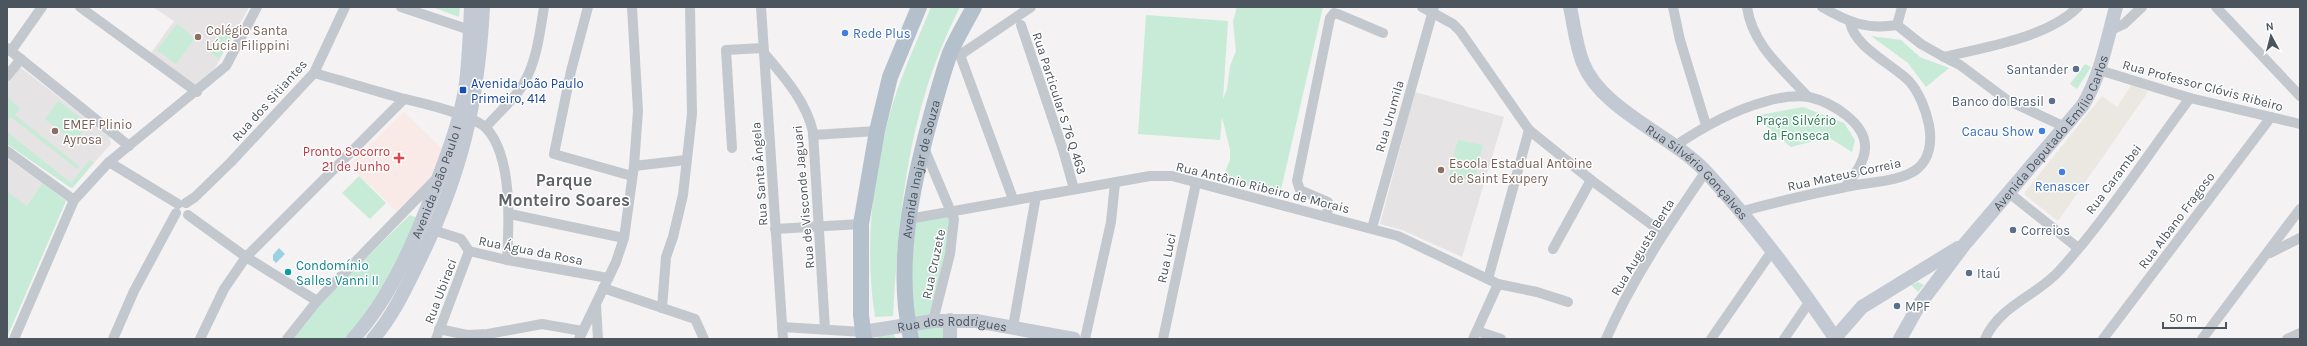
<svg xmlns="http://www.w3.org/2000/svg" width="2307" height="346" font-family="Karla,sans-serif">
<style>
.commercial{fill:#eae8e0}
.education{fill:#e5e3e3}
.medical{fill:#f9e9e7}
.green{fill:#c7ebd7}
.water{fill:#99d0e3}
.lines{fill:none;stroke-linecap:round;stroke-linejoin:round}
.street{stroke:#c2c8ce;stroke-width:10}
.secondary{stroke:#c2c9d3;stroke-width:14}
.primary{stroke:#b5c0cd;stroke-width:16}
.shop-dot{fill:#3f7fe0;stroke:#fff;stroke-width:1.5}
.education-dot{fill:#8d6e63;stroke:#fff;stroke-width:1.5}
.service-dot{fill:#5c6f8a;stroke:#fff;stroke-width:1.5}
.transit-dot{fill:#1a4fb4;stroke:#fff;stroke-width:1.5}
.health-dot{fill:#e0444e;stroke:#fff;stroke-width:1.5}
.culture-dot{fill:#0f9aa8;stroke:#fff;stroke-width:1.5}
.labels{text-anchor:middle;stroke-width:3;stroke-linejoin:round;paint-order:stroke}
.education-label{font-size:13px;fill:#785e54;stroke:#fff;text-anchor:start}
.shop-label{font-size:13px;fill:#366cbe;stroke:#fff;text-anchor:start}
.service-label{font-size:13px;fill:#4e5e75;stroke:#fff;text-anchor:start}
.transit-label{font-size:13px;fill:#164399;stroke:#fff;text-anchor:start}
.street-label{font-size:13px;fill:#4c545d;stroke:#fff}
.park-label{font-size:13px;fill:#237852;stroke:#fff}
.health-label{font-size:13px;fill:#be3a42;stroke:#fff;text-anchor:end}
.culture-label{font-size:13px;fill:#0d838f;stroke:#fff;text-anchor:start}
.district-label{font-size:17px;font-weight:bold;fill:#5f6266;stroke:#fff}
</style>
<rect width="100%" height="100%" fill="#f4f2f2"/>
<polygon class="commercial" points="2132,84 2148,92 2058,221 2025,195 2025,192 2102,96 2117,107"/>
<g class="education">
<polygon points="153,7 249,7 215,68 197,86 151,53 174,21"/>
<polygon points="16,64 109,136 111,144 72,188 7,144 7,77"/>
<polygon points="1415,92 1504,117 1462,257 1402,230 1380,224"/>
<polygon points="7,158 42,183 27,206 7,193"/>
</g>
<polygon class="medical" points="404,112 445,152 434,174 397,211 349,165"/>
<g class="green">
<polygon points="432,7 460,7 459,17"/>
<path d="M 931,7 L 960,7 C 909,106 899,207 893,316 L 875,317 C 864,247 872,172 893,103 C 903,71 918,39 931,7 Z"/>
<polygon points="1237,7 1323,7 1280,194 1222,179 1230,160 1230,149 1222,117 1220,140 1138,134 1146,15 1228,21 1223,99 1227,89 1230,66 1236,51 1233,21"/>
<polygon points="177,24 195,38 176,64 157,50"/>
<polygon points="221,30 231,39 219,59 208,50"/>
<polygon points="1871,36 1901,40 1920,57 1949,68 1926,87 1908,63"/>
<polygon points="2085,64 2091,67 2077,89 2070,84"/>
<polygon points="7,96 20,109 15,115 79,166 77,169 11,117 7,121"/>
<polygon points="58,101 89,124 75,142 45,119"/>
<polygon points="1803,107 1844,123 1855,140 1852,152 1828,137 1791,147 1754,116"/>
<polygon points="7,132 71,183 90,160 94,162 75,185 72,188 68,186 7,144"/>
<polygon points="1458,140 1483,145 1474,181 1449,175"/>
<polygon points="359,176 386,203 370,219 342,193"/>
<polygon points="42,183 66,201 7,337 7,192 27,206"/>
<polygon points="951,212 954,219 933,321 908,320 909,219"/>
<polygon points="410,215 418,218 392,273 348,339 290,339 318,304"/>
<polygon points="1918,282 1924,285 1918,292 1911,285"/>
<polygon points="943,323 945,339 914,339 917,329"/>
<polygon points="893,332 896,339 878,339 877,333"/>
</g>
<polygon class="water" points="279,248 285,254 276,263 273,260 273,255"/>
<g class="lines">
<g class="street">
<polyline points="80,7 197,92"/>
<polyline points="401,7 470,30"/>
<polyline points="588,7 571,71 554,154 632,176"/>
<polyline points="761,7 783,339"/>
<polyline points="1422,7 1453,24 1460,31 1529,130 1591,180 1663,233"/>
<polyline points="1673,7 1680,40 1706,125"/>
<path d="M 1747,7 C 1752,45 1784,70 1808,97"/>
<path d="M 1822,7 C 1848,22 1866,30 1897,25"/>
<path d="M 1902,7 L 1897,25 L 1921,44 L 1944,57 C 1986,47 2047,38 2078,7"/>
<polyline points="2216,7 2300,96"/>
<polyline points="1021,25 1063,150 1074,189"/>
<polyline points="2109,31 2124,24 2142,7"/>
<polyline points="7,48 129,146"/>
<polyline points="11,51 42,7"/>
<path d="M 764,53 C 784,77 806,101 813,132 L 825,329"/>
<polyline points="955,53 960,55 1031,7"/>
<polyline points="960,55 1013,199"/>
<polyline points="1944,57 1960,65 2007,100 2065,127"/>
<polyline points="2099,70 2190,98 2300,124"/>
<path d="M 314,73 C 343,81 372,90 401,98 C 422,103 472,114 486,128 C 513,156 509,225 507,260"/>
<polyline points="7,76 21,59"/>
<path d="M 486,127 C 498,113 515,99 524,83 C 537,60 540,32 544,7"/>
<polyline points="813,135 877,131"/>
<path d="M 1675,146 C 1703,127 1731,111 1764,102 C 1777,98 1795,95 1809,97 C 1831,102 1867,123 1865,149 C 1864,163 1854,175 1846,186"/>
<polyline points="732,148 726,50 763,48"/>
<polyline points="924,148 954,219 950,254 933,321"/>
<polyline points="7,151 74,200"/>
<polyline points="109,162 178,204"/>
<polyline points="634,166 686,160"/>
<polyline points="2008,192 2078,248"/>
<polyline points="186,203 195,197 231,162 314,73 345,7"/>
<path d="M 1740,212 C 1775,202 1811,194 1846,187 C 1866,182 1901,182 1917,169 C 1930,159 1932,141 1929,125 C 1926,110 1919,92 1909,81 C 1891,63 1855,48 1850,22"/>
<polyline points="510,214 624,238"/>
<polyline points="188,215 246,257 317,301"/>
<polyline points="1326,217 1329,205 1328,202 1300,190 1297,181 1330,18 1334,13 1338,14 1383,33"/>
<polyline points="909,219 1150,176 1172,176 1398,236 1498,284 1537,292 1568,302"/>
<polyline points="1372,228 1434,7"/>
<polyline points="775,229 861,224"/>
<polyline points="433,230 461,239 469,251 507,260 608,278"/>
<polyline points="1553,249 1591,180"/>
<polyline points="2270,253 2300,238"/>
<polyline points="1488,279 1529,130"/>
<polyline points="603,288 695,319 704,339"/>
<polyline points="596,305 598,339"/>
<polyline points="662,308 666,257 673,237 683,195 692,114 690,7"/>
<polyline points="782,327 863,332"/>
<polyline points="1013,327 1036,196"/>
<polyline points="439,329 467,335 488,334 542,324 582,331"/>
<polyline points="1477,331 1501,339"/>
<polyline points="14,339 74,200 109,162 226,66 257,7"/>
<polyline points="113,339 134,291 176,213"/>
<polyline points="200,339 224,289 246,257 404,99"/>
<polyline points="287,339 317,301 437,178"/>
<polyline points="436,339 469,251"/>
<polyline points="579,339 616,262 624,238 634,166 638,111 632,7"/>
<polyline points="1085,339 1111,222 1115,183"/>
<polyline points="1163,339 1196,183"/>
<polyline points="1473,339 1498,284"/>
<path d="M 1606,339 C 1632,279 1669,225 1706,171"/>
<polyline points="1711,339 1772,251"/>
<polyline points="1784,339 1810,301"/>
<path d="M 1985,339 C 2000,305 2037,296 2060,270 C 2107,218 2148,154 2190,98"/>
<polyline points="2103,339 2271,117"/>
<polyline points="2202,339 2300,209"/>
<polyline points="2287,339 2300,333"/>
</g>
<g class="secondary">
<path id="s1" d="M 1570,7 C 1574,25 1576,46 1583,63 C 1601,110 1674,136 1707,173 C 1754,224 1796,280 1835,338"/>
<polyline points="950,320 950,339"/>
<path id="s2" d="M 863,332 L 933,321 L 976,321 L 1074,339"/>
<path id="s3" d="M 353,339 C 391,297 414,242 434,190 C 447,155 461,120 466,83 C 469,58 470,32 471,7"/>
<path d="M 373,339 C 392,317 405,290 418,263 C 461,175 478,105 483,7"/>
<polyline points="1834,339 1862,307 1958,248"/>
<path id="s4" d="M 1900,339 L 1919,305 L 1964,245 L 2083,105 C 2101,75 2107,40 2116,7"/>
</g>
<g class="primary">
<polyline points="864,339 861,315 861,224 877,131 890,77 919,7"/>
<path id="s5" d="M 911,339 C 895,267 911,190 930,120 C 936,98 942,75 950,53 C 957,37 966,22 974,7"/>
</g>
</g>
<g class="shop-dot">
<circle cx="845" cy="33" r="4"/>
<circle cx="2042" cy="131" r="4"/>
<circle cx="2062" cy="172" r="4"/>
</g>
<g class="education-dot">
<circle cx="198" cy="37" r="4"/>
<circle cx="55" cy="131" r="4"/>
<circle cx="1441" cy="170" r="4"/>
</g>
<g class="service-dot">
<circle cx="2076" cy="69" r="4"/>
<circle cx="2052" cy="101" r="4"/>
<circle cx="2013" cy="230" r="4"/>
<circle cx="1969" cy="273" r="4"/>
<circle cx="1897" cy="306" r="4"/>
</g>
<rect class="transit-dot" x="459" y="86" width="8" height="8" rx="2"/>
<path class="health-dot" d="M397 152h4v4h4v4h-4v4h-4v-4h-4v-4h4z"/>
<circle class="culture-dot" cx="288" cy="272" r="4"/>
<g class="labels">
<g class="education-label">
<text x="206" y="35">Colégio Santa<tspan x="206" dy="15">Lúcia Filippini</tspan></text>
<text x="63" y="129">EMEF Plinio<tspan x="63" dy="15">Ayrosa</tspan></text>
<text x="1449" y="168">Escola Estadual Antoine<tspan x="1449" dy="15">de Saint Exupery</tspan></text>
</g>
<g class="shop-label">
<text x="853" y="38">Rede Plus</text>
<text x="2034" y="136" text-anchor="end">Cacau Show</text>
<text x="2062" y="191" text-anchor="middle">Renascer</text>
</g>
<g class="service-label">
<text x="2068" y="74" text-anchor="end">Santander</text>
<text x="2044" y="106" text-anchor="end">Banco do Brasil</text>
<text x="2021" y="235">Correios</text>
<text x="1977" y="278">Itaú</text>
<text x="1905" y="311">MPF</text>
</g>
<g class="transit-label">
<text x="471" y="88">Avenida João Paulo<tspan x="471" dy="15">Primeiro, 414</tspan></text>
</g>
<g class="street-label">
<text transform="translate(2203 85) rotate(15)" y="5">Rua Professor Clóvis Ribeiro</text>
<text transform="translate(269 100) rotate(-48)" y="5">Rua dos Sitiantes</text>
<text transform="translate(1060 103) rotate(72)" y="5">Rua Particular S 76 Q 463</text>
<text transform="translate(1389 116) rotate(-74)" y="5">Rua Urumila</text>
<text dy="5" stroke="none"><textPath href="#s4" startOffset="257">Avenida Deputado Emílio Carlos</textPath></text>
<text dy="5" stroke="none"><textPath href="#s5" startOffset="172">Avenida Inajar de Souza</textPath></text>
<text dy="5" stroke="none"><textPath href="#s1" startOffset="217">Rua Silvério Gonçalves</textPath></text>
<text transform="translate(759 174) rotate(-94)" y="5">Rua Santa Ângela</text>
<text transform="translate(1844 174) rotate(-12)" y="5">Rua Mateus Correia</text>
<text transform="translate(2113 179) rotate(-53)" y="5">Rua Carambei</text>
<text dy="5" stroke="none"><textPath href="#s3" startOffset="179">Avenida João Paulo I</textPath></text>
<text transform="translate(1263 187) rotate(14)" y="5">Rua Antônio Ribeiro de Morais</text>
<text transform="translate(803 197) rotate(-95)" y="5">Rua de Visconde Jaguari</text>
<text transform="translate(2176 220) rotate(-53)" y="5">Rua Albano Fragoso</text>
<text transform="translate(1642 247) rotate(-59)" y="5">Rua Augusta Berta</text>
<text transform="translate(531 250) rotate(11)" y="5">Rua Água da Rosa</text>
<text transform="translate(1166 258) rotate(-78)" y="5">Rua Luci</text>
<text transform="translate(933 264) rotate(-78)" y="5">Rua Cruzete</text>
<text transform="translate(440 291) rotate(-69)" y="5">Rua Ubiraci</text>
<text dy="5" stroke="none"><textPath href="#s2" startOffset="90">Rua dos Rodrigues</textPath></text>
</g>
<g class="park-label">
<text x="1796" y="125">Praça Silvério<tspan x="1796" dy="15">da Fonseca</tspan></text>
</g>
<g class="health-label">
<text x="390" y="156">Pronto Socorro<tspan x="390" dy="15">21 de Junho</tspan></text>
</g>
<g class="culture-label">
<text x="296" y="270">Condomínio<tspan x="296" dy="15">Salles Vanni II</tspan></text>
</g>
<g class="district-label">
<text x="564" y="186">Parque<tspan x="564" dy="20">Monteiro Soares</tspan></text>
</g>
</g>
<rect width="2307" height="346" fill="none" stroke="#4c545d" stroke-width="16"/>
<g transform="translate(2271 36) rotate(353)" stroke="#ffffff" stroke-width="3" paint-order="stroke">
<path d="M0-3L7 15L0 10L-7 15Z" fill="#4c545d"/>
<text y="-6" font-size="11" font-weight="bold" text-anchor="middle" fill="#4c545d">N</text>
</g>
<path d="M2163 322v6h63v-6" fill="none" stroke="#4c545d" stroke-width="2"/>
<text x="2169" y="322" font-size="12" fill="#4c545d" stroke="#ffffff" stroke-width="3" paint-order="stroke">50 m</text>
</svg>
